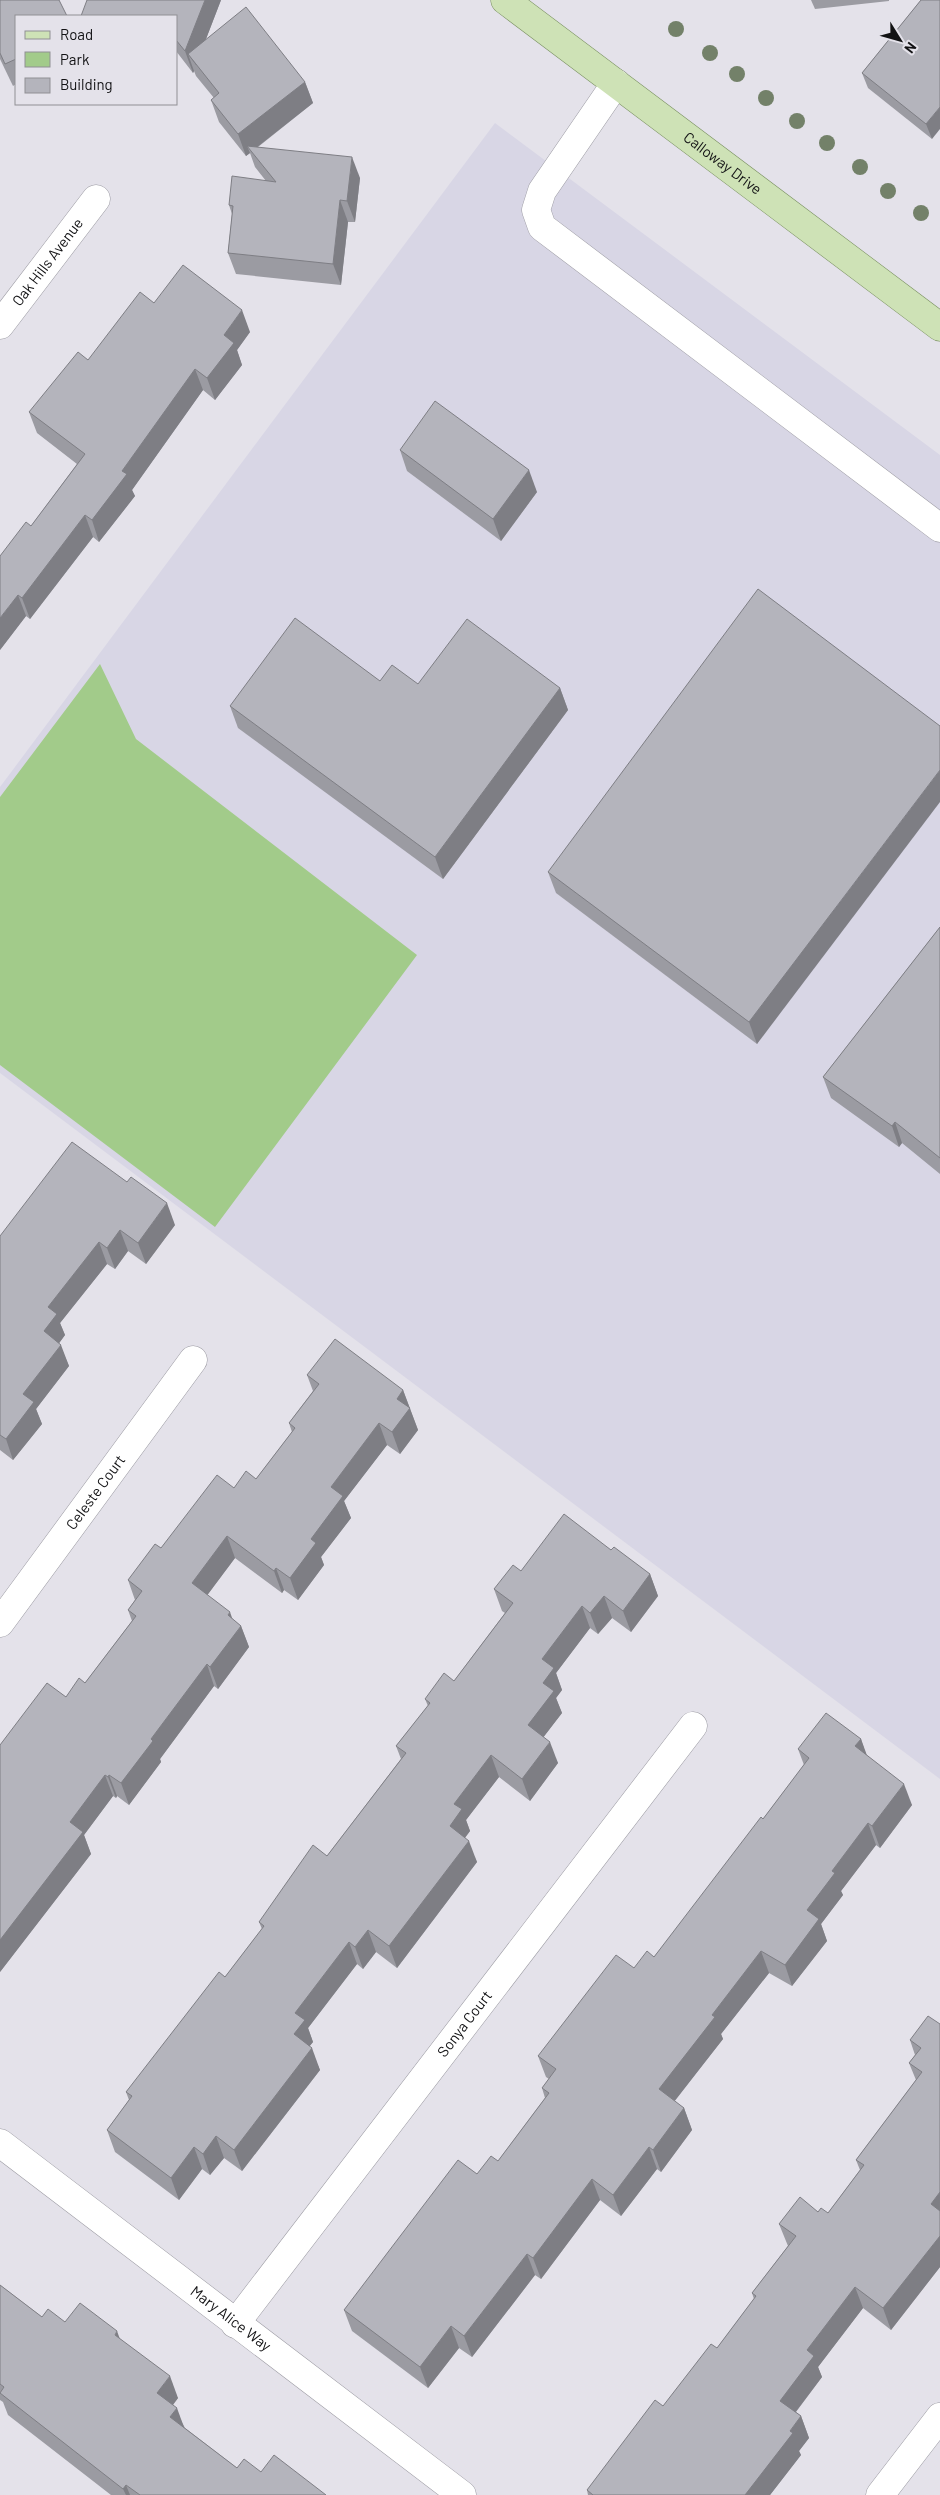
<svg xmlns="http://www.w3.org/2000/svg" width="940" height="2495" font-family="Barlow,sans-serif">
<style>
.built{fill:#d8d6e5}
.green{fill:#a2cb8a}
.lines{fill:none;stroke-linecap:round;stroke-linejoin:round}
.minor-casing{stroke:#9c9ba3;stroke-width:29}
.major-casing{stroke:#778d5e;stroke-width:29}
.minor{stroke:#fff;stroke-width:28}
.major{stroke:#cee2b6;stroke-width:28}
.tree{fill:#738169}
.wall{fill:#9b9ba2}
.shaded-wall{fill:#7e7e84}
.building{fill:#b4b4bc;stroke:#7e7e84}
.labels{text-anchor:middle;stroke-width:4;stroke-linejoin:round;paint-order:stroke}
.street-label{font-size:15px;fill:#121214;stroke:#e4e2ea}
</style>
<rect width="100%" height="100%" fill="#e4e2ea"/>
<polygon class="built" points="495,123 940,455 940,1779 0,1073 0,787"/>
<polygon class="green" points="100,664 136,739 417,955 215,1227 0,1065 0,797"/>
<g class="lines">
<defs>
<g id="minor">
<polyline points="616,83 542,191 536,210 542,227 940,528"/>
<path id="s1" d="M 0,325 L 96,199"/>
<path id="s2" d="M 0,1623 L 193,1360"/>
<path id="s3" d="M 0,2143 L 462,2495"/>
<path id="s4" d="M 235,2324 L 693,1726"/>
<polyline points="880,2495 940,2417"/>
</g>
<g id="major">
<path id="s5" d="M 505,0 L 940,327"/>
</g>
</defs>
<use href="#minor" class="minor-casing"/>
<use href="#major" class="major-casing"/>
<use href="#minor" class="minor"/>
<use href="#major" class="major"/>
</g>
<g class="tree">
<circle cx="676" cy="29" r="8"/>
<circle cx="710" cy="53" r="8"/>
<circle cx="737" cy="74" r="8"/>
<circle cx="766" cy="98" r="8"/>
<circle cx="797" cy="121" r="8"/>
<circle cx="827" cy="143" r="8"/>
<circle cx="860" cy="167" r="8"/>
<circle cx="888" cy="191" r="8"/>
<circle cx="921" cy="213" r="8"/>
</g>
<g class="wall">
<polygon points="0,0 16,16 16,84 13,86 0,59"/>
<polygon points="221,0 206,39 305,82 313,103 258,147 360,178 355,222 348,222 341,285 236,274 228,253 232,214 229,205 266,181 255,167 250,153 246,156 219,122 211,100 214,98 196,76 194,71 193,73 176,51 176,16"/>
<polygon points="811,0 889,0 889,1 815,9"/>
<polygon points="921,0 932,139 868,88 862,73"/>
<polygon points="154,303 250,332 237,350 242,365 215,400 203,390 132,490 135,496 99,542 93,537 30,619 26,616 0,650 31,526 77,464 37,433 29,412"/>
<polygon points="400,450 537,492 501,541 407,471"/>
<polygon points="418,684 560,688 568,710 443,879 238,728 230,706"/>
<polygon points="940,726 757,1044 556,893 548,872"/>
<polygon points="940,927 940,1174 902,1143 899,1147 831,1098 823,1077"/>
<polygon points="175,1225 146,1264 128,1251 115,1269 107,1264 60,1323 65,1335 59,1343 69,1366 36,1409 42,1424 13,1460 0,1450 0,1236"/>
<polygon points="307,1375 403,1390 418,1430 400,1454 387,1445 344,1501 351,1518 321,1557 324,1565 298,1600 284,1590 282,1593 235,1558 207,1595 232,1619 241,1626 249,1647 218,1689 214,1686 160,1759 161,1762 129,1805 117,1796 116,1798 113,1796 84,1835 91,1854 0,1972 66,1697 85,1683 132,1621 128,1610 135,1600 128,1580 161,1548 234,1488 256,1479 292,1432 289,1423 313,1391"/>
<polygon points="611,1550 650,1574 658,1596 631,1632 612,1618 598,1634 590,1628 556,1673 562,1690 556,1698 562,1713 543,1737 558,1763 530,1801 499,1777 466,1820 470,1831 465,1838 477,1862 397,1968 376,1952 363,1969 357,1964 308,2028 313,2042 309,2046 320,2070 242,2171 224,2158 210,2175 202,2169 179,2200 115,2152 107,2130 129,2100 126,2092 225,1977 262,1929 259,1922 327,1856 401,1759 396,1746 428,1706 425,1699 454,1681 505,1613 502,1611 494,1589 521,1571"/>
<polygon points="861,1739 866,1755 912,1805 880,1848 876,1845 841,1891 843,1895 821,1924 827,1941 792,1986 769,1973 721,2034 723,2039 674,2101 684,2108 692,2130 661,2172 657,2169 621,2216 600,2200 541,2279 535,2275 472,2357 459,2348 428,2388 352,2331 344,2310 477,2174 498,2161 545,2098 542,2088 549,2079 546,2077 538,2056 634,1968 654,1957 763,1819 804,1765 798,1749"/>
<polygon points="940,2024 940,2267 891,2330 863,2308 818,2367 822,2377 796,2412 801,2416 809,2438 799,2451 801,2455 770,2495 588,2495 587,2490 663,2406 717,2348 754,2299 752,2293 788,2246 779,2224 818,2212 828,2213 860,2170 856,2160 916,2080 909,2063 915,2055 910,2040"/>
<polygon points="0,2285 42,2317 65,2322 120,2339 178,2398 173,2405 185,2428 237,2468 261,2472 326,2495 111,2495 8,2415 3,2402 0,2400"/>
</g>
<g class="shaded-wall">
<polygon points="205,0 221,0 196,65 188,54 194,71 193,73 185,51"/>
<polygon points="305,82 313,103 252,151 247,146 250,153 246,156 238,134"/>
<polygon points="940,107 940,129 932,139 926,124"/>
<polygon points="352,157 360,178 355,222 347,201"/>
<polygon points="340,200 348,222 341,285 333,264"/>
<polygon points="242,310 250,332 237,350 242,365 215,400 207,378 224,335"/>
<polygon points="195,369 203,390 132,490 135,496 99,542 92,520 122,471"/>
<polygon points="529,470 537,492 501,541 493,519"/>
<polygon points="85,515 93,537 30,619 22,598"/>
<polygon points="18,595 26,616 0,650 0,618"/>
<polygon points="560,688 568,710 443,879 435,857"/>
<polygon points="940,770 940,802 757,1044 749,1022"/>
<polygon points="895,1122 902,1143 899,1147 892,1126"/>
<polygon points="167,1203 175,1225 146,1264 138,1243"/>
<polygon points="120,1230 128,1251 115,1269 107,1248"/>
<polygon points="99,1242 107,1264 60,1323 65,1335 52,1353 44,1331 48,1307"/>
<polygon points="61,1345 69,1366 36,1409 42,1424 13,1460 6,1439 23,1394"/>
<polygon points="403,1390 418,1430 400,1454 392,1432 397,1399"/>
<polygon points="379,1423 387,1445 344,1501 351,1518 321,1557 324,1565 298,1600 290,1578 311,1539 331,1487"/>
<polygon points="227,1536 235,1558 200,1605 192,1583"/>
<polygon points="276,1568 284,1590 282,1593 274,1571"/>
<polygon points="650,1574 658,1596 631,1632 623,1611"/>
<polygon points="604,1596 612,1618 598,1634 590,1613"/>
<polygon points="582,1606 590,1628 556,1673 562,1690 556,1698 562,1713 536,1747 528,1725 543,1683 542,1659"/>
<polygon points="230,1612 237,1632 241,1626 249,1647 218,1689 210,1667 228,1615"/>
<polygon points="207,1664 214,1686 160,1759 161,1762 129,1805 121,1783 151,1739"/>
<polygon points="861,1739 869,1761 855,1746"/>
<polygon points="550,1742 558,1763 530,1801 522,1779"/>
<polygon points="491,1755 499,1777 466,1820 470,1831 457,1848 450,1826 454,1804"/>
<polygon points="105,1775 113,1796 84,1835 91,1854 0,1972 0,1940 70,1822"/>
<polygon points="109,1775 117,1796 116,1798 108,1777"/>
<polygon points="904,1784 912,1805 880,1848 872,1826"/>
<polygon points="868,1823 876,1845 841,1891 843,1895 821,1924 827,1941 792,1986 785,1965 807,1910 832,1871"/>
<polygon points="469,1841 477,1862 397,1968 389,1946"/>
<polygon points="368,1930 376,1952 363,1969 355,1947"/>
<polygon points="349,1942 357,1964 308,2028 313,2042 302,2056 294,2034 295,2013"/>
<polygon points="761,1951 769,1973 721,2034 723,2039 667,2111 659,2089 712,2015"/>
<polygon points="312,2048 320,2070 242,2171 234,2150"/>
<polygon points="684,2108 692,2130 661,2172 653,2150"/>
<polygon points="216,2136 224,2158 210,2175 203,2154"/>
<polygon points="194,2147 202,2169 179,2200 171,2178"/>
<polygon points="649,2147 657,2169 621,2216 613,2195"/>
<polygon points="592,2179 600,2200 541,2279 533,2258"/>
<polygon points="940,2192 940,2224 931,2204"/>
<polygon points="940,2236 940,2267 891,2330 883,2308"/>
<polygon points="527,2254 535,2275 472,2357 464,2336"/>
<polygon points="855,2287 863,2308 818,2367 822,2377 788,2422 780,2401 807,2350"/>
<polygon points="451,2326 459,2348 428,2388 420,2367"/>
<polygon points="117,2331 125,2353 115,2335"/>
<polygon points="170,2376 178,2398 165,2415 157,2393"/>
<polygon points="177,2408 185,2430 170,2417"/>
<polygon points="801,2416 809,2438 799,2451 801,2455 770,2495 745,2495"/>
<polygon points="126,2485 130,2495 126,2495 123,2489"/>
</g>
<g class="building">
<polygon points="0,0 59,0 67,16 16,16 16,59 5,64 0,53"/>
<polygon points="87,0 205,0 185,51 176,40 176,16 81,16"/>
<polygon points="921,0 940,0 940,107 926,124 862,73"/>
<polygon points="246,7 305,82 238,134 211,100 219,93 188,54"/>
<polygon points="247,146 352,157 347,201 340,200 333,264 228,253 233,206 229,205 232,176 276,182"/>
<polygon points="183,265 242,310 224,335 234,343 207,378 195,369 122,471 127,474 92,520 85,515 22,598 18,595 0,618 0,556 26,522 31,526 85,454 29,412 78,352 88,360 140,292 154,303"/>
<polygon points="435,401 529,470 493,519 400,450"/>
<polygon points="758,589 940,726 940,770 749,1022 548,872"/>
<polygon points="295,618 380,681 392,665 418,684 467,619 560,688 435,857 230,706"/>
<polygon points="940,927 940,1158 895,1122 892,1126 823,1077"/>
<polygon points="72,1142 127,1182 131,1177 167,1203 138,1243 120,1230 107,1248 99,1242 48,1307 57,1314 44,1331 61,1345 23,1394 34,1402 6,1439 0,1435 0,1236"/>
<polygon points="335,1339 403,1390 397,1399 410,1408 392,1432 379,1423 331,1487 343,1496 311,1539 316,1543 290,1578 276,1568 274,1571 227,1536 192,1583 230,1612 228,1615 241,1626 210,1667 207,1664 151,1739 153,1741 121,1783 109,1775 108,1777 105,1775 70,1822 83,1832 0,1940 0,1745 47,1683 66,1697 79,1678 85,1683 136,1616 128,1610 142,1591 128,1580 155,1544 161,1548 217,1475 234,1488 246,1471 256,1479 295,1428 289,1423 319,1384 307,1375"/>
<polygon points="564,1514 611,1550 614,1547 650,1574 623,1611 604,1596 590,1613 582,1606 542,1659 554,1668 543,1683 554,1691 528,1725 550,1742 522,1779 491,1755 454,1804 462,1809 450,1826 469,1841 389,1946 368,1930 355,1947 349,1942 295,2013 305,2020 294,2034 312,2048 234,2150 216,2136 203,2154 194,2147 171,2178 107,2130 132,2096 126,2092 219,1972 225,1977 264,1926 259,1922 313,1845 327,1856 406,1753 396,1746 430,1703 425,1699 444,1673 454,1681 513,1603 494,1589 513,1565 521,1571"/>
<polygon points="826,1713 861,1739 855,1746 904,1784 872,1826 868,1823 832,1871 835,1873 807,1910 819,1919 785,1965 761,1951 712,2015 715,2017 659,2089 684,2108 653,2150 649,2147 613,2195 592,2179 533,2258 527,2254 464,2336 451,2326 420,2367 344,2310 458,2160 477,2174 491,2156 498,2161 549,2093 542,2088 556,2069 538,2056 616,1955 634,1968 647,1951 654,1957 761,1817 763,1819 809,1758 798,1749"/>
<polygon points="928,2016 940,2024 940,2192 931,2204 940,2211 940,2236 883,2308 855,2287 807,2350 814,2356 780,2401 801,2416 790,2431 793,2433 745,2495 593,2495 587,2490 655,2400 663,2406 711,2344 717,2348 756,2296 752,2293 796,2236 779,2224 800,2197 818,2212 821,2208 828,2213 864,2165 856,2160 922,2072 909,2063 921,2048 910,2040"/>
<polygon points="0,2285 42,2317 48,2309 65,2322 80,2303 117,2331 115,2335 170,2376 157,2393 177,2408 170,2417 237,2468 244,2459 261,2472 274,2455 326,2495 140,2495 126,2485 123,2489 0,2393 4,2387 0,2384"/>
</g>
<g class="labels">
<g class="street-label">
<text dy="5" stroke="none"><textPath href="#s5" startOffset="272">Calloway Drive</textPath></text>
<text dy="5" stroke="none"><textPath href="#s1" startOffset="79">Oak Hills Avenue</textPath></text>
<text dy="5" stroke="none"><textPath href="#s2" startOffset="162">Celeste Court</textPath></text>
<text dy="5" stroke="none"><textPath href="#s4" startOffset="378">Sonya Court</textPath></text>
<text dy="5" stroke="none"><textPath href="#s3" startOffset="290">Mary Alice Way</textPath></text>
</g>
</g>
<rect x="15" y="15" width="162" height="90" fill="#e4e2ea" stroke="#908f94"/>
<rect x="25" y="31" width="25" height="8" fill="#cee2b6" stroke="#908f94"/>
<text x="60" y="40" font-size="15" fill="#121214">Road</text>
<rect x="25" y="52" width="25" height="15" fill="#a2cb8a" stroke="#908f94"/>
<text x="60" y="65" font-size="15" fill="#121214">Park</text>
<rect x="25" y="78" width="25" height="15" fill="#b4b4bc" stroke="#908f94"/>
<text x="60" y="90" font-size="15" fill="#121214">Building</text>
<g transform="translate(900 40) rotate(127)" stroke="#e4e2ea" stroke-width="4" paint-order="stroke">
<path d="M0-4L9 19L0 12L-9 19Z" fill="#121214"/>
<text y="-8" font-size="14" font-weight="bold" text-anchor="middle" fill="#121214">N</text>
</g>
</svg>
